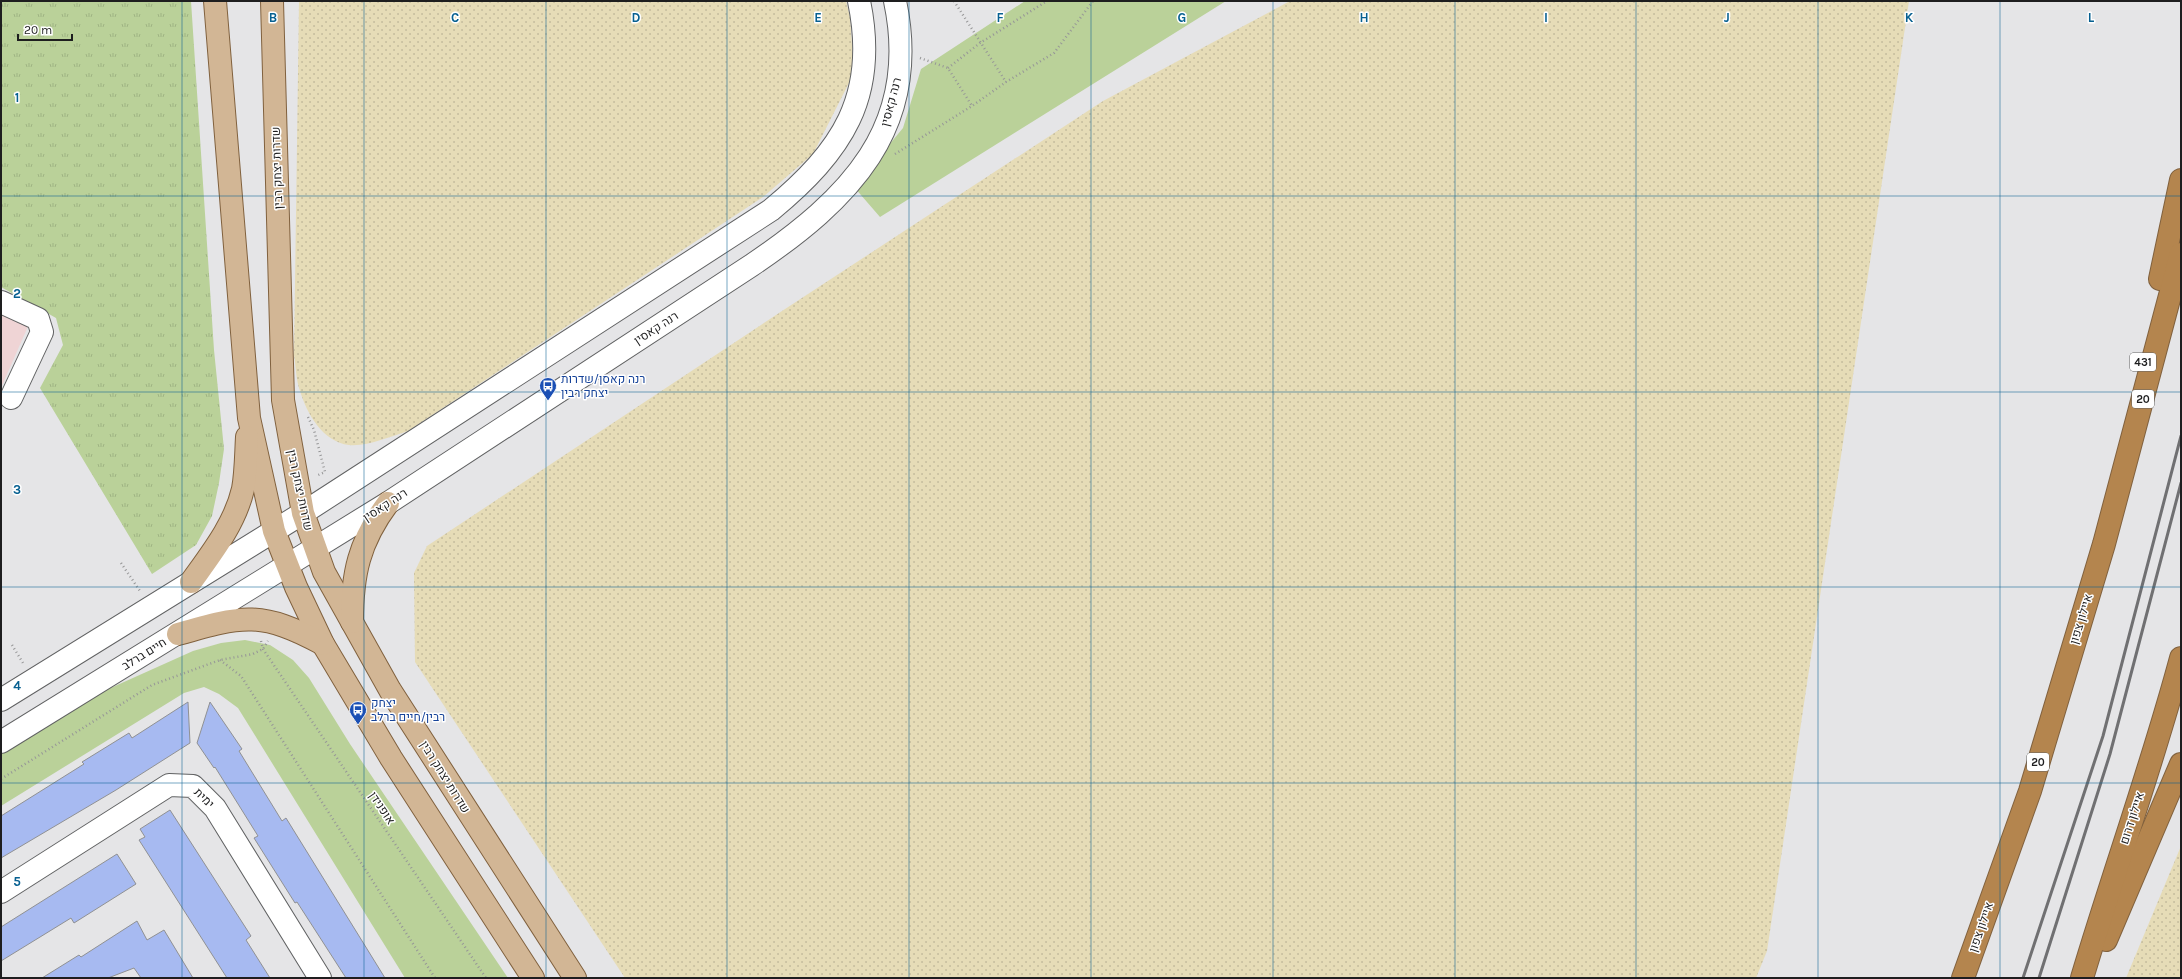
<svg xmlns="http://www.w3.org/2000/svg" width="2182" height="979" font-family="Karla,Heebo,sans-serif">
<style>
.education{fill:#efd4d5}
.grass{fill:url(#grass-tufts)}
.sand{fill:url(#sand-dots)}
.green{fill:#bad199}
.building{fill:#a7baf1;stroke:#909193}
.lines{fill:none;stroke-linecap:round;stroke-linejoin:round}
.minor-casing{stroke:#616263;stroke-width:24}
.major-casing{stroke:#80613e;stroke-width:24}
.highway-casing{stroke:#80613e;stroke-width:24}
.path{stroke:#969697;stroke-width:2.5;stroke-dasharray:1 3;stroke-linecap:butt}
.minor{stroke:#fff;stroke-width:22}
.major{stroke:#d2b695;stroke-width:22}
.highway{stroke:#b4854e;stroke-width:22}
.rail{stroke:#707072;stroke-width:3}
.grid{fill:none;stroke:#076091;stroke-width:1;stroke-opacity:0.55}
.labels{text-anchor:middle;stroke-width:3;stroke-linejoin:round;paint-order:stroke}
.shield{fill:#fff;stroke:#626262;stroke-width:1}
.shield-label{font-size:11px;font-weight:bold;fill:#1e1e1f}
.street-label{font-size:12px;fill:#1e1e1f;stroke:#fff}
.transit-label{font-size:12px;fill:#164399;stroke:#fff;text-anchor:start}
.grid-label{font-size:13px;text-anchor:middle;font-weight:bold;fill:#076091;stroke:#fff;stroke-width:3;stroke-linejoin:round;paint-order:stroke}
</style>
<defs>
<pattern id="grass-tufts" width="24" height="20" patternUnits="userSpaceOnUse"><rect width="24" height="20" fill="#bad199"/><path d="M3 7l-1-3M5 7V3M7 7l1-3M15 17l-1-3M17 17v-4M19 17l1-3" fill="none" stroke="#9fb383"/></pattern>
<pattern id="sand-dots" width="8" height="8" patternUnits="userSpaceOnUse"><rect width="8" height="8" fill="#e6dcb7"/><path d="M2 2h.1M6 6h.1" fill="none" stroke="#c5bc9d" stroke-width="1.8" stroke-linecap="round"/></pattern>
</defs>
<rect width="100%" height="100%" fill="#e5e5e7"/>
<polygon class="education" points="1,312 29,324 1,388"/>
<polygon class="grass" points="1,1 191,1 214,350 224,449 219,483 212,516 196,545 152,574 40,388 63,345 56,318 1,287"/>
<g class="sand">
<path d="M 299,1 L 846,1 L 850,17 L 854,73 L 813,154 L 763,197 L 408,431 C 392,436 366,447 349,445 C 323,442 307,414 300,391 C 296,380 296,367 294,355 Z"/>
<polygon points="1290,1 1909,1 1767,951 1756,978 625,978 415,662 414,573 427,546 782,311 1103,101"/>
<polygon points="2181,846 2181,978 2126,978"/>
</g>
<g class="green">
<polygon points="1025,1 1226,1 880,217 854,187 903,128 921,69"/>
<polygon points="245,640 270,645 293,660 309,678 350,744 508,978 405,978 238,708 219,694 204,687 184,693 1,806 1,753 95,695 193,651 221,643"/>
</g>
<g class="building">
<polygon points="188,702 190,743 116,790 1,858 1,816 84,764 82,762 129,733 132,738"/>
<polygon points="210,702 242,749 239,751 282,821 286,818 385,978 346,978 297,902 295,903 254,838 258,836 215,767 214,768 197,743"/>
<polygon points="170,810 251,936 246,940 270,978 227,978 139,840 145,837 140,829"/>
<polygon points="117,854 136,884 74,923 71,918 1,961 1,927"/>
<polygon points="137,921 147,940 164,930 193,978 141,978 134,968 108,978 42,978 79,955 81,957"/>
</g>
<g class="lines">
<defs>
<g id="minor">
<polyline points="1,302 38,319 42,332 11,398"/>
<path d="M 1,700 L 303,513 L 771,210 C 842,151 879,97 859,1"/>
<path d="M 1,742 L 388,503 L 752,265 C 848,200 922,128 895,1"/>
<polyline points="1,892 169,785 193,786 215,808 320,978"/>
</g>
<g id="major">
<polyline points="215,1 249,418 274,531 296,587 323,644 391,758 533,978"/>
<polyline points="272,1 283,400 303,513 324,572 390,690 575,978"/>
<path d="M 191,582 C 211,554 235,524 243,489 C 246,473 246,454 247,437"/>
<path d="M 352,622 C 352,574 359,542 388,503"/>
<path d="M 178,634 C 243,615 262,611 323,644"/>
</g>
<g id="highway">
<polyline points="2160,279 2181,180"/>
<polyline points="2106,940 2181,764"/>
<polyline points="1963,978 2030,791 2104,544 2181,254"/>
<path d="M 2082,978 C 2114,871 2152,766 2181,658"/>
</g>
</defs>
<use href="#minor" class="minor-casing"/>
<use href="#major" class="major-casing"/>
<use href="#highway" class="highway-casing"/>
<g class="path">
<polyline points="954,1 1006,82"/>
<polyline points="920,58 948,68 972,106"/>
<polyline points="948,68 980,43 1047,1"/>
<polyline points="895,154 972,106 1006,82 1054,53 1093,1"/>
<polyline points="308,417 314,430 325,472 316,476"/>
<polyline points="121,563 140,591"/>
<polyline points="261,641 263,649 486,978"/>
<polyline points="12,645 23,663"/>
<polyline points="220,660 241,676 435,978"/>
<polyline points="1,779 152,685 220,660 253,654 263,649 268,641"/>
</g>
<use href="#minor" class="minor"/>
<use href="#major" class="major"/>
<use href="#highway" class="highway"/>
<g class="rail">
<polyline points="2023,978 2103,736 2181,436"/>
<polyline points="2039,978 2110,754 2181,483"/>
</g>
</g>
<path class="grid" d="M 182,1 L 182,978M 364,1 L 364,978M 546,1 L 546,978M 727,1 L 727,978M 909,1 L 909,978M 1091,1 L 1091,978M 1273,1 L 1273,978M 1455,1 L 1455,978M 1636,1 L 1636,978M 1818,1 L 1818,978M 2000,1 L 2000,978M 1,196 L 2181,196M 1,392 L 2181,392M 1,587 L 2181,587M 1,783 L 2181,783"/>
<defs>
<symbol id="bus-pin" viewBox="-11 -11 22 30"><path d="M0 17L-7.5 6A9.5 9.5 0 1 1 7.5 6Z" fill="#1a4fb4" stroke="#fff"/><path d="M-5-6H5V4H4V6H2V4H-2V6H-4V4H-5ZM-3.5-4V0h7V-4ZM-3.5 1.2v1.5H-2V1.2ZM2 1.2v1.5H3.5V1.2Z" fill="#fff"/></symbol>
</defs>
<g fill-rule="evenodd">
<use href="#bus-pin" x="538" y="376" width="20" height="27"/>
<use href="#bus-pin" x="348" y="700" width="20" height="27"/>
</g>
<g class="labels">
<g class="shield">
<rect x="2130" y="353" width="26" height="18" rx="3"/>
<rect x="2132" y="390" width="22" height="18" rx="3"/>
<rect x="2027" y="753" width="22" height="18" rx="3"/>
</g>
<g class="shield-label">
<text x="2143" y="366">431</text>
<text x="2143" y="403">20</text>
<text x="2038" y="766">20</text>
</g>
<g class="street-label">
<text transform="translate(891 102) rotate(-75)" y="4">רנה קאסין</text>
<text transform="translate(277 168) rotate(-92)" y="4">שדרות יצחק רבין</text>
<text transform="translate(656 328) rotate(-33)" y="4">רנה קאסין</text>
<text transform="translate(300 490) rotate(78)" y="4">שדרות יצחק רבין</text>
<text transform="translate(385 505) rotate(-33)" y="4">רנה קאסין</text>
<text transform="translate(2081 619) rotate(-73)" y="4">איילון צפון</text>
<text transform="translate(144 654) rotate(-32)" y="4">חיים ברלב</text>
<text transform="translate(445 777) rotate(58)" y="4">שדרות יצחק רבין</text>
<text transform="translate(204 798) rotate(44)" y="4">ימית</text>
<text transform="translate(382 808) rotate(56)" y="4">אופנידן</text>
<text transform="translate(2132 818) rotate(-72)" y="4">איילון דרום</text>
<text transform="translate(1981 927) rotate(-71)" y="4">איילון צפון</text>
</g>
<g class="transit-label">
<text x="561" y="383">רנה קאסן/שדרות<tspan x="561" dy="14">יצחק רבין</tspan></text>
<text x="371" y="707">יצחק<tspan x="371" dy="14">רבין/חיים ברלב</tspan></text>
</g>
</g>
<g class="grid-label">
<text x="273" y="22">B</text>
<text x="455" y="22">C</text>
<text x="636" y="22">D</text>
<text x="818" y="22">E</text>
<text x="1000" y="22">F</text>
<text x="1182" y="22">G</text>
<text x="1364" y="22">H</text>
<text x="1546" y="22">I</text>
<text x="1727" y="22">J</text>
<text x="1909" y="22">K</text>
<text x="2091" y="22">L</text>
<text x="17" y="102">1</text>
<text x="17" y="298">2</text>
<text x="17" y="494">3</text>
<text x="17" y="690">4</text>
<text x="17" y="886">5</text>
</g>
<rect width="2182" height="979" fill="none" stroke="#1e1e1f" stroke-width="4"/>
<path d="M18 34v6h54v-6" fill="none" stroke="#1e1e1f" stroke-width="2"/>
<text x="24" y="34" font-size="12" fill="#1e1e1f" stroke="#ffffff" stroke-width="3" paint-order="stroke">20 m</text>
</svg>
